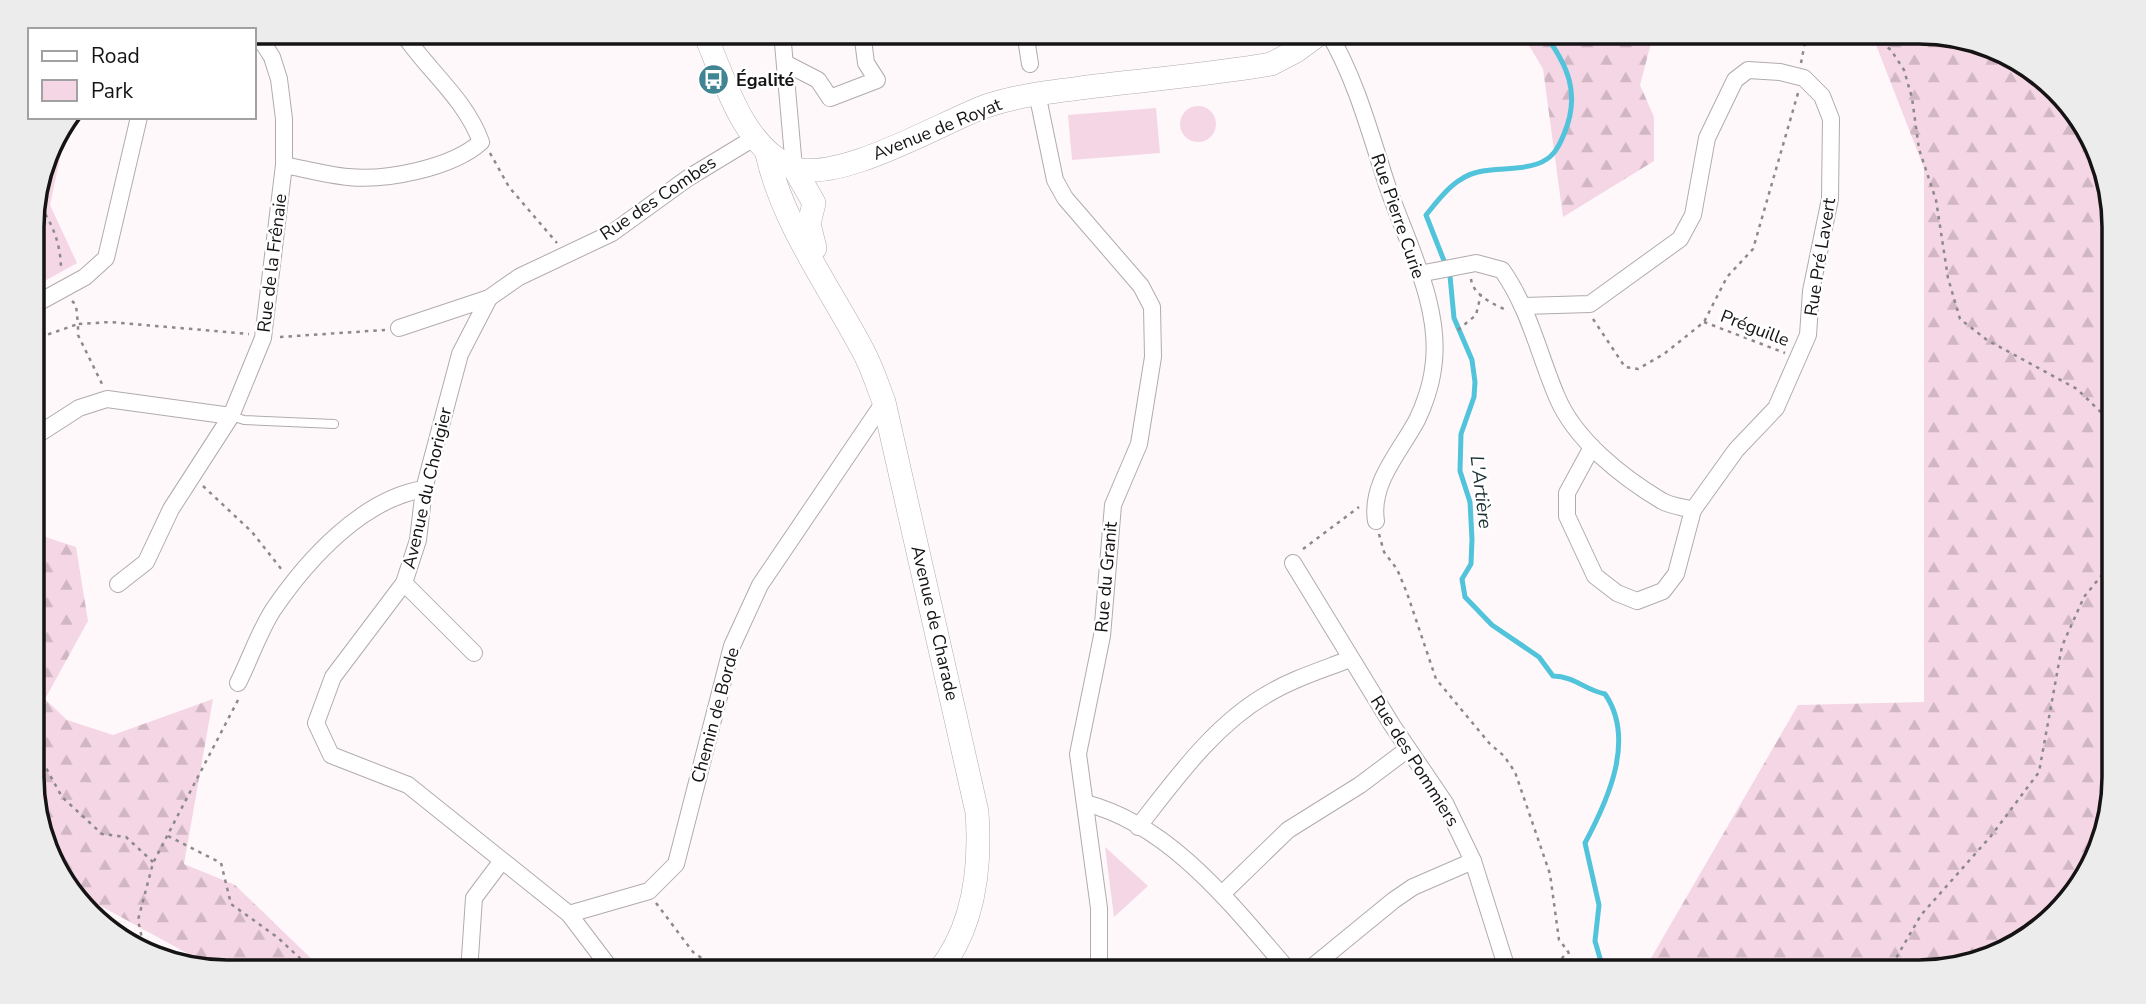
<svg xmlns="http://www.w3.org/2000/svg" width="2146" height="1004" font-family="'Nunito Sans',sans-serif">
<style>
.green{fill:#f5d6e4}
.forest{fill:url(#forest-firs)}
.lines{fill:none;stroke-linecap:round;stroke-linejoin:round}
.stream{stroke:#51c3db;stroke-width:5}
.lane-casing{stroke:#b1abae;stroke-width:10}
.street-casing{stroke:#b1abae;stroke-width:18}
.secondary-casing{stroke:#b1abae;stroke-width:24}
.path{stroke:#8d898b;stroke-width:2.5;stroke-dasharray:3.5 5;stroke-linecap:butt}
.lane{stroke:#fff;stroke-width:8}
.street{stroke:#fff;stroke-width:16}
.secondary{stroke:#fff;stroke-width:23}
.labels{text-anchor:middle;stroke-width:5;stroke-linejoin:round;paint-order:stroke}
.poi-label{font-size:18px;font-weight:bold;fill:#151314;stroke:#fff;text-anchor:start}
.street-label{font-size:18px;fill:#151314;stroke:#fff}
.water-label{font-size:19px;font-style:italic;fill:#1c3135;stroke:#fff}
.rim{fill:none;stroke:#151314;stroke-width:3.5}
</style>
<defs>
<pattern id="forest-firs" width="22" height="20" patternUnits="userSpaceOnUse" patternTransform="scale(1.75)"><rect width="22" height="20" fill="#f5d6e4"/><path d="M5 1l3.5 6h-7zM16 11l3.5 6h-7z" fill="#d1b7c3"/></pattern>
</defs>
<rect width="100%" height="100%" fill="#fef8fb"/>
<g class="green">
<circle cx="1198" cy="124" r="18"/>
<polygon points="1156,108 1160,153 1072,160 1068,115"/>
<path d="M 68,120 L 50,205 L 77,263 L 32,288 C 32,230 31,168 68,120 Z"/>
<polygon points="1105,847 1148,886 1114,917"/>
</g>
<g class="forest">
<polygon points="1521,32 1654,32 1640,85 1654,117 1654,161 1563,217 1543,69"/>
<polygon points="1871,32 1919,32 1994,47 2074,108 2113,202 2114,777 2099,852 2028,939 1931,972 1643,972 1798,705 1924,702 1924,168"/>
<polygon points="33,533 76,547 88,621 45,699 67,720 113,735 213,699 184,864 235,885 325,972 227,972 201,967 192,956 68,888 33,803"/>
</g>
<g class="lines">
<path class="stream" d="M 1543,32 C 1568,65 1581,94 1564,134 C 1558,149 1552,159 1537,164 C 1517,171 1497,167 1478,172 C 1455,177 1440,198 1426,215 L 1450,276 L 1454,318 L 1472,360 L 1475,382 L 1474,397 L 1461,434 L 1460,471 L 1470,502 L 1472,539 L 1471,564 L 1462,579 L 1465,597 L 1492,625 L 1539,657 L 1553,676 C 1574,676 1585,690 1605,694 C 1636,739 1608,800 1585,843 L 1599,905 L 1595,941 L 1604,972"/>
<defs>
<polyline id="lane" points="231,416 244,420 334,424"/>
<g id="street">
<polyline points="782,32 794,168"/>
<polyline points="1025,32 1030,64"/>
<path d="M 1328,32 C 1356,79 1370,133 1387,185 C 1406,241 1443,308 1433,369 C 1431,385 1424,406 1417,420 C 1400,452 1370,483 1376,521"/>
<polyline points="785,63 818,80 830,98 877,80 866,63 862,32"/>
<polyline points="1037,93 1055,180 1065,198 1141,286 1152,307 1153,357 1139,444 1113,505 1102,636 1078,754 1099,908 1099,972"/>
<path d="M 284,165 C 305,169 327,175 348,177 C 386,181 452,168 481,142 C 465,98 427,70 402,32"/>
<path d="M 1419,274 L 1476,263 L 1502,270 C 1529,308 1539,355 1557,397 C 1575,440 1622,477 1662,501 C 1671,506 1683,507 1693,510 L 1736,450 L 1776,408 L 1808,335 L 1811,291 L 1830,199 L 1831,119 L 1822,96 L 1804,78 L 1780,72 L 1748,70 L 1735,80 L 1707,138 L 1693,215 L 1680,239 L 1590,304 L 1523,306"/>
<polyline points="489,298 460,354 424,489 418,540 404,583 333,677 316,723 331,755 408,785 569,914 613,972"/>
<polyline points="32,306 85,277 106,258 139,117"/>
<polyline points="399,328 489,298 519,277 612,233 688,178 754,138"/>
<polyline points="32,434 37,435 79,408 107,399 231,416"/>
<polyline points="1592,447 1567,493 1567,516 1595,576 1617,593 1637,601 1663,591 1676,574 1693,510"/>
<polyline points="1293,563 1392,725 1445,803 1473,861 1508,972"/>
<polyline points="404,583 474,653"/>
<polyline points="118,584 146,562 171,509 231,416 263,338 284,165 284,119 279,79 272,57 256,32"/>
<path d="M 238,683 C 250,659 259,632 273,610 C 307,560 362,499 424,489"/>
<path d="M 1085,803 C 1172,825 1234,908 1290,972"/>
<path d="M 1138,827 C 1175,780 1213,726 1266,695 C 1292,679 1322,670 1350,659"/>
<polyline points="1222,894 1288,830 1360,785 1408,749"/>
<polyline points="569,914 649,891 676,864 732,646 760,585 884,402"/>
<polyline points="469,972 474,898 501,862"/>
<polyline points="1306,972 1394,900 1413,887 1473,861"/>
</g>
<g id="secondary">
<path d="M 704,32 C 724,77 741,145 791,167 C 835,186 942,122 986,106 C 1022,94 1059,91 1096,86 C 1154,79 1213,74 1271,64 L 1296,51 L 1322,32"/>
<path d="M 767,154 C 783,224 828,285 861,347 C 871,364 877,384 884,402 L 977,812 C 981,868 975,927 938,972"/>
<polyline points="794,168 814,203 809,224 815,248"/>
</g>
</defs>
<use href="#lane" class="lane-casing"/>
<use href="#street" class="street-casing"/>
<use href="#secondary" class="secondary-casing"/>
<g class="path">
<polyline points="1858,32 1877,39 1891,50 1904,70 1912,98 1919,149 1936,200 1948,278 1960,319 1987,340 2077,389 2113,424"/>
<polyline points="1801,63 1807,32"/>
<polyline points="490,153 509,187 557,243"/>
<path d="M 36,200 C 52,222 61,243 61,270"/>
<path d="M 1471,279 C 1473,295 1493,304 1506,310"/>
<polyline points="72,301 76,305 78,324 110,322 249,334"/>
<polyline points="1593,319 1625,367 1638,369 1664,354 1704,322 1727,277 1753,249 1798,93"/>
<polyline points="1704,322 1785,353"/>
<polyline points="1458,330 1476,315 1481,294"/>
<polyline points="280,337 385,330"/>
<polyline points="32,340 78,324 78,335 103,386"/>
<polyline points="203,486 252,532 282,570"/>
<polyline points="1379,534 1384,552 1397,569 1407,593 1436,679 1490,744 1504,756 1515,772 1550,874 1559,940 1568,951 1574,972"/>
<polyline points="1303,549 1359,507"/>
<polyline points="33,759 45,766 62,797 102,834 126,837 153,862"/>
<polyline points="168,836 221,863 231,904 277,937 315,972"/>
<polyline points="656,903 693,952 721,972"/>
<polyline points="145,952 138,920 153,863 238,700"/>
<polyline points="1551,972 1568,951"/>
<polyline points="1888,972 1921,915 1991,836 2039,772 2062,646 2084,597 2114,560"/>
</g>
<use href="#lane" class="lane"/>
<use href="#street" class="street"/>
<use href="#secondary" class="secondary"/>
</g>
<defs>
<symbol id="bus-disc" viewBox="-11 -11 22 22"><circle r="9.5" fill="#418594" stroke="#fff"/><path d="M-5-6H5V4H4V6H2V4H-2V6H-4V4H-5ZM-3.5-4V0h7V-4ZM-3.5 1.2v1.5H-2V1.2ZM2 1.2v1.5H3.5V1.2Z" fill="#fff"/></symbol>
</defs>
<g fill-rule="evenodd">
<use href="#bus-disc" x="696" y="62" width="35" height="35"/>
</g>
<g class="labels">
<g class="poi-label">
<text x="736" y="86">Égalité</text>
</g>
<g class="street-label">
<text transform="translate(937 129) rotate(-22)" y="6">Avenue de Royat</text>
<text transform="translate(658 198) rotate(-34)" y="6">Rue des Combes</text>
<text transform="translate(1398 216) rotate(71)" y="6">Rue Pierre Curie</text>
<text transform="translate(1820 257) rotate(-81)" y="6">Rue Pré Lavert</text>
<text transform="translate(272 263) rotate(-83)" y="6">Rue de la Frênaie</text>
<text transform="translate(1755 328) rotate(21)" y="6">Préguille</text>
<text transform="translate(427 488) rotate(-77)" y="6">Avenue du Chorigier</text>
<text transform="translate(1106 577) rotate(-85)" y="6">Rue du Granit</text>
<text transform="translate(935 623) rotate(77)" y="6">Avenue de Charade</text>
<text transform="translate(715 715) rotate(-75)" y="6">Chemin de Borde</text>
<text transform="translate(1415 761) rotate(58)" y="6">Rue des Pommiers</text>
</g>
<g class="water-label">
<text transform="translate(1482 492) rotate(83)" y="7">L'Artière</text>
</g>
</g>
<path d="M0 0H2146V1004H0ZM227 44H1919A183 183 0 0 1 2102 227V777A183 183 0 0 1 1919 960H227A183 183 0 0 1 44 777V227A183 183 0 0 1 227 44Z" fill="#ececec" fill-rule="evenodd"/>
<path class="rim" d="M227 44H1919A183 183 0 0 1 2102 227V777A183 183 0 0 1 1919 960H227A183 183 0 0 1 44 777V227A183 183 0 0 1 227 44Z"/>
<rect x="28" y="28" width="228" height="91" fill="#ffffff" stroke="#a1a1a1" stroke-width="2"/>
<rect x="42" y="51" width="35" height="10" fill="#ffffff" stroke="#a1a1a1" stroke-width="2"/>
<text x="91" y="63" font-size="21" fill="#151314">Road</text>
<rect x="42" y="80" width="35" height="21" fill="#f5d6e4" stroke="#a1a1a1" stroke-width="2"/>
<text x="91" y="98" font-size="21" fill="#151314">Park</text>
</svg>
